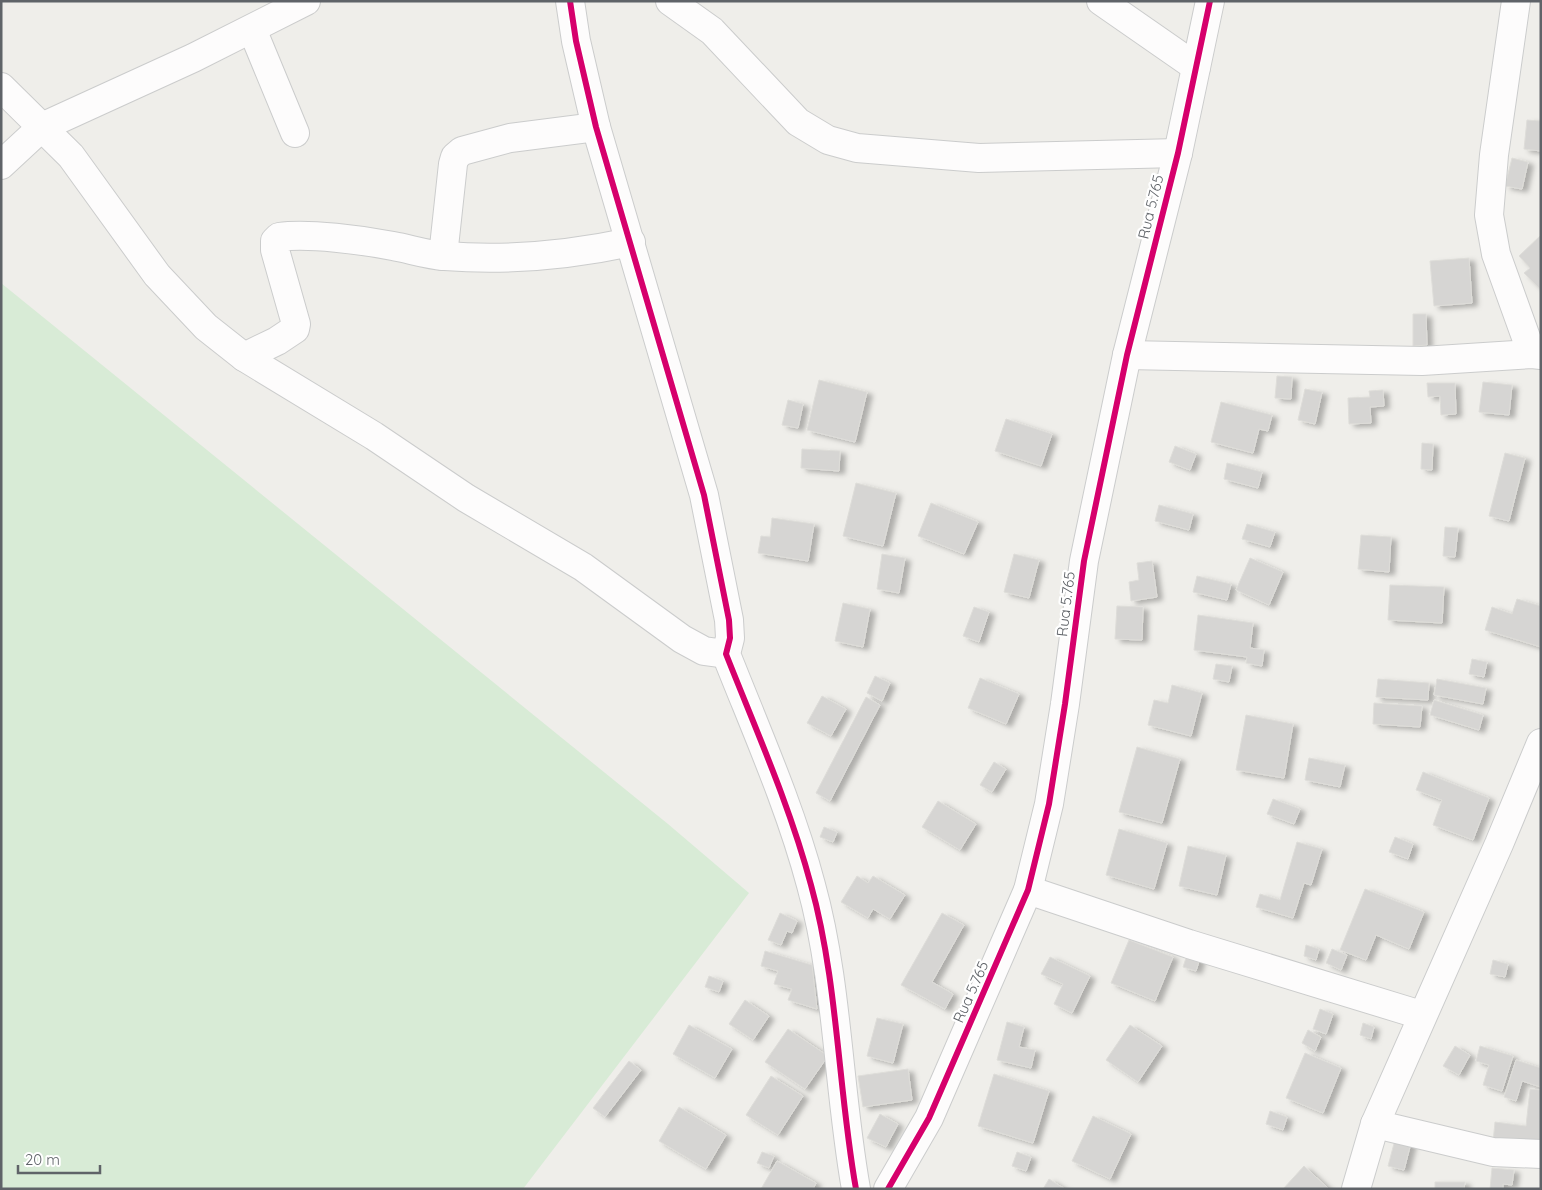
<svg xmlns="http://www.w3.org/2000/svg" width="1542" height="1190" font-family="Quicksand,sans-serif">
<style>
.green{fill:#d8ebd6}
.building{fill:#d6d5d3;stroke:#deddd9;filter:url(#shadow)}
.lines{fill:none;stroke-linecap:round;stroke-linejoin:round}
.minor-casing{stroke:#cbcccc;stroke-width:30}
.minor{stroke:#fdfcfc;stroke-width:28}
.cycleway-casing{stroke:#fff;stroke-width:9}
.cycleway{stroke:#d6006c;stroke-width:6}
.labels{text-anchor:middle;stroke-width:4.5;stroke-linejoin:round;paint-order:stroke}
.street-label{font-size:15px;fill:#5f6368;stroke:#fff}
</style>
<defs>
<filter id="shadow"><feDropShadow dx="5.5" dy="3" stdDeviation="2.5" flood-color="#0004"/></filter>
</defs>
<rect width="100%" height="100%" fill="#efeeea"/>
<polygon class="green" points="1,283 668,824 749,893 523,1189 1,1189"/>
<g class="building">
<polygon points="1527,120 1541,121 1541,151 1524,149"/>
<polygon points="1512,158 1528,162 1522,189 1505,186"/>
<polygon points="1541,235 1541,290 1524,273 1530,268 1519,256"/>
<polygon points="1469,258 1472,303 1434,306 1430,261"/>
<polygon points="1413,314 1426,314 1427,345 1413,346"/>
<polygon points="1277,376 1292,377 1291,399 1275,398"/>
<polygon points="819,380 867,392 855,442 807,430"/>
<polygon points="1483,382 1512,385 1509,415 1479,412"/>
<polygon points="1427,383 1455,383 1456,414 1441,415 1440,396 1428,397"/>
<polygon points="1305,389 1322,392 1315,424 1298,420"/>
<polygon points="1383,390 1384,406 1370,407 1371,423 1349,424 1348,398 1370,397 1369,391"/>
<polygon points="788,400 803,404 798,428 782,425"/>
<polygon points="1221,402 1272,415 1268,431 1259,429 1253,453 1211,442"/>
<polygon points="1006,419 1052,434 1041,466 995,451"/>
<polygon points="1422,443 1433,444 1432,470 1421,469"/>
<polygon points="1175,446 1196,454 1190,470 1169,462"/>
<polygon points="802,449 840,451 839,471 801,468"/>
<polygon points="1505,453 1525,458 1509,521 1489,516"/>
<polygon points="1227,463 1262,472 1258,488 1224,479"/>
<polygon points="856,483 896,493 883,546 843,536"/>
<polygon points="931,503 978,522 964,554 918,536"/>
<polygon points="1159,505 1193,514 1189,530 1155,521"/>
<polygon points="772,518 814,524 808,561 758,553 761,536 770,537"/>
<polygon points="1247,524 1275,532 1270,547 1242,539"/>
<polygon points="1445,527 1458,528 1455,557 1443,556"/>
<polygon points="1361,535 1391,537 1389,572 1358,569"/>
<polygon points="882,554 905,558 899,593 877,589"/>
<polygon points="1014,554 1039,560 1029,598 1004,592"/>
<polygon points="1250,558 1283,572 1269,605 1236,590"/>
<polygon points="1152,561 1157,597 1131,601 1129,582 1139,580 1137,563"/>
<polygon points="1197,576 1231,584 1227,600 1193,592"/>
<polygon points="1390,585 1444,587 1442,623 1388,620"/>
<polygon points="1517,599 1541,606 1541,647 1485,630 1492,607 1512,614"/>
<polygon points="843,603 870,609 863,647 835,641"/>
<polygon points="1117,606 1143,607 1142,640 1115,639"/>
<polygon points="974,607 989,612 979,642 963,636"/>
<polygon points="1198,615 1253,623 1250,648 1264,650 1262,666 1246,663 1247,657 1194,650"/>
<polygon points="1472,659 1487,662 1484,677 1469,674"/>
<polygon points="1216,664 1232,666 1229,682 1213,679"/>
<polygon points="875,676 890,683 882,701 867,693"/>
<polygon points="980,678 1019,694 1006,724 968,708"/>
<polygon points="1378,679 1429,683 1428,700 1376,697"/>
<polygon points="1437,679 1486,688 1483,704 1434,695"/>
<polygon points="1172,685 1202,693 1191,736 1148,725 1154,700 1168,703"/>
<polygon points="822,696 846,709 831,736 807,723"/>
<polygon points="866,697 880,705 830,801 816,793"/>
<polygon points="1434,700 1483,715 1479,730 1430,715"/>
<polygon points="1374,703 1422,706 1420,727 1373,724"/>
<polygon points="1246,715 1293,724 1284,778 1236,770"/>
<polygon points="1137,747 1180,759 1162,823 1119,812"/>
<polygon points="1309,758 1345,765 1340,787 1305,780"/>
<polygon points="994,762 1006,769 992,792 980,785"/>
<polygon points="1423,772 1489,798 1473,840 1433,825 1442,800 1416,790"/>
<polygon points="1273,799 1300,809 1294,824 1267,814"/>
<polygon points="938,801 976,824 960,850 922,827"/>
<polygon points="824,827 837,832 833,842 820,837"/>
<polygon points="1119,829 1167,843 1154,889 1106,875"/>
<polygon points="1395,837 1413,844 1408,859 1389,852"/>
<polygon points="1297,842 1322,849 1311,885 1304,883 1293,918 1256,907 1260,894 1280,900"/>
<polygon points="1188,846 1226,855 1217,895 1179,886"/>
<polygon points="857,876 868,883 873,876 905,895 890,919 873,909 868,918 841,902"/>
<polygon points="1365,889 1424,912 1409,949 1376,935 1366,960 1340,950"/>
<polygon points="780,913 797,921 792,933 787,931 781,945 768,940"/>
<polygon points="942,913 964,925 932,982 953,994 945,1009 901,985"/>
<polygon points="1129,940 1173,957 1155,1001 1111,983"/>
<polygon points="1306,945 1319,949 1316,960 1304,956"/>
<polygon points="1332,949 1347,955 1341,970 1326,963"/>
<polygon points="765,951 812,965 817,1009 788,1000 792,989 774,984 778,971 761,966"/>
<polygon points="1187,955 1200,958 1196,971 1183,967"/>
<polygon points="1050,957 1090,976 1072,1013 1054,1004 1063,984 1041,974"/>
<polygon points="1493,960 1508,964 1505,977 1490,974"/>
<polygon points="709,976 723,981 719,992 705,987"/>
<polygon points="745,1000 769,1016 753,1040 729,1024"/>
<polygon points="1320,1009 1333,1014 1326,1034 1313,1029"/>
<polygon points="877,1018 903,1024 893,1063 867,1056"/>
<polygon points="1007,1022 1024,1027 1019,1047 1035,1050 1031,1068 997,1060"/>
<polygon points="1363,1023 1374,1027 1371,1039 1360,1035"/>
<polygon points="689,1025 732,1049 715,1078 673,1054"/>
<polygon points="1130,1025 1162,1046 1138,1082 1106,1060"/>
<polygon points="788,1029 828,1056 805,1089 765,1062"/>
<polygon points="1308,1030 1321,1037 1315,1051 1302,1043"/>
<polygon points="1455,1046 1470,1055 1459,1075 1443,1066"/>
<polygon points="1480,1046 1513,1056 1502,1091 1483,1085 1489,1065 1476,1061"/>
<polygon points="1305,1053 1341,1068 1323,1113 1286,1098"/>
<polygon points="1516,1060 1541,1068 1541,1087 1522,1081 1516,1101 1504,1097"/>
<polygon points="629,1061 641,1070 605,1117 593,1108"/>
<polygon points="908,1069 912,1100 863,1107 858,1076"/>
<polygon points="994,1074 1049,1091 1033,1143 978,1126"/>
<polygon points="771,1076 803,1096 778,1135 746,1115"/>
<polygon points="1530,1089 1541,1090 1541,1147 1493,1142 1495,1122 1526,1126"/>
<polygon points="679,1107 726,1135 706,1169 659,1141"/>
<polygon points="1270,1111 1287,1117 1283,1130 1266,1124"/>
<polygon points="880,1114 898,1124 886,1147 867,1138"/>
<polygon points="1093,1116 1131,1134 1110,1179 1072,1161"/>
<polygon points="1396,1136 1412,1139 1404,1170 1388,1166"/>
<polygon points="762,1152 774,1156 769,1168 757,1163"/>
<polygon points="1017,1152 1031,1157 1026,1171 1012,1166"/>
<polygon points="777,1161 816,1183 813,1189 761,1189"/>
<polygon points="1304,1166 1329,1189 1283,1189"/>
<polygon points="1492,1168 1514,1170 1512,1185 1503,1184 1503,1189 1490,1189"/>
<polygon points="1049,1179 1065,1189 1043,1189"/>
<polygon points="1435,1182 1465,1182 1464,1189 1435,1189"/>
</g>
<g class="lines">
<defs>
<g id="minor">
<path d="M 570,1 L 576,41 L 596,127 L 704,495 L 729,620 L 730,638 L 726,654 C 756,730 790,806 811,885 C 838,982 838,1089 856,1189"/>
<polyline points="670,1 712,31 798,122 828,140 857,148 979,158 1178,153"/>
<polyline points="1101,1 1196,67"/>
<polyline points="1516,1 1494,155 1489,215 1496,254 1532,354"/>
<polyline points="252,29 295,133"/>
<polyline points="1,87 71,156 157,275 206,327 244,357 374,436 466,498 583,567 682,639 704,651 726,654"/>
<polyline points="1,165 42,127 193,58 306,1"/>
<polyline points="443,256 453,164 455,157 462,151 510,138 596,127"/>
<polyline points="1127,355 1422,361 1532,354 1541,355"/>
<path d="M 244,357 L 277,341 L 295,329 L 296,324 L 275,250 L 275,241 L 279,237 C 309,233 362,240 393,246 C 410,249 427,255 445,256 C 507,261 570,255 631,242"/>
<polyline points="1028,890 1189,944 1421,1015"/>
<polyline points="1375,1124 1493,1152 1541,1154"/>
<polyline points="888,1189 929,1118 1028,890 1049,804 1065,704 1084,561 1127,355 1178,153 1210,1"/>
<polyline points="1356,1189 1375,1124 1499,844 1541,743"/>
</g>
</defs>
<use href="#minor" class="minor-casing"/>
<use href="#minor" class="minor"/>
<defs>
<g id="cycleway">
<path d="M 570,1 L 576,41 L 596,127 L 704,495 L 729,620 L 730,638 L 726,654 C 756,730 790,806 811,885 C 838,982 838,1089 856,1189"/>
<polyline points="888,1189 929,1118 1028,890 1049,804 1065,704 1084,561 1127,355 1178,153 1210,1"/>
</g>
</defs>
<use href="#cycleway" class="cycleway-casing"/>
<use href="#cycleway" class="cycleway"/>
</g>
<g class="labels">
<g class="street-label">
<text transform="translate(1151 207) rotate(-76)" y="5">Rua 5.765</text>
<text transform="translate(1066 604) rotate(-83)" y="5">Rua 5.765</text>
<text transform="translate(971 992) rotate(-66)" y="5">Rua 5.765</text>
</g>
</g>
<rect width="1542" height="1190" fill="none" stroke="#5f6368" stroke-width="5"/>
<path d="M18 1165v8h82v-8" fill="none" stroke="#5f6368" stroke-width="2.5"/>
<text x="25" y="1165" font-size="15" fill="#5f6368" stroke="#ffffff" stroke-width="4" paint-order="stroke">20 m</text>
</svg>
